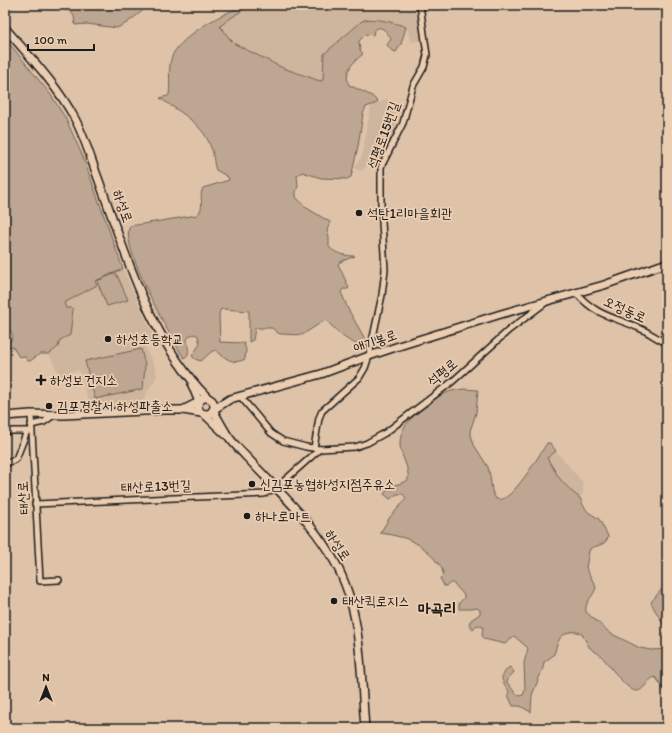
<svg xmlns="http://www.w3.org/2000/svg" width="672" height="733" font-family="Itim,'Poor Story',sans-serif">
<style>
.built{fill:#ceb59d}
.green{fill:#bea792;stroke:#6d6257}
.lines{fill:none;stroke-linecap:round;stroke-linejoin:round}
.street-casing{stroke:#1c1c1c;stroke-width:8}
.secondary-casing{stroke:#1c1c1c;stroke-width:10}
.street{stroke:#ebceb2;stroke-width:5}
.secondary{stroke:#ebceb2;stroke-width:7}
.poi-dot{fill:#1c1c1c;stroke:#ebceb2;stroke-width:1.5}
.labels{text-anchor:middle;stroke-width:3.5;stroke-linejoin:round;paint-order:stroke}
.street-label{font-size:14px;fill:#1c1c1c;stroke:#ebceb2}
.poi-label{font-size:14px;fill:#1c1c1c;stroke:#ebceb2;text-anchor:start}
.quarter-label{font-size:16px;font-weight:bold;fill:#1c1c1c;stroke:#ebceb2}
</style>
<rect width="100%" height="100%" fill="#dfc3a9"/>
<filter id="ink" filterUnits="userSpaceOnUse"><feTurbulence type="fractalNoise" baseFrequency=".025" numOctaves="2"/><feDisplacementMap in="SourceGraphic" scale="8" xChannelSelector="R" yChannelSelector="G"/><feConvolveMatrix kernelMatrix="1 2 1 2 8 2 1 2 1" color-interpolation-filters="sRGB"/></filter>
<g filter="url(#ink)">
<g class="built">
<polygon points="250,5 418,5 422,40 412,42 406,27 373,18 353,28 324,54 323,62 323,81 320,81 283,68 235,44 229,38 220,26"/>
<polygon points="388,99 394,111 397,120 394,134 382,159 378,158 372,153 370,160 364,169 359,171 354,167 362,157 371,105"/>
<polygon points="123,269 155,340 144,344 156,370 157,376 139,406 91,410 79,370 70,372 60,377 49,354 58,347 60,340 66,338 70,333 73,309 72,308 66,308 64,303 96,285 95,281"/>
<polygon points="556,451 583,483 583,492 580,498 571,491 560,479 547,458"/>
</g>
<g class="green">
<polygon points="63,5 144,5 146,8 127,23 117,28 87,24 75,25 74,16 70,11 64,10"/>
<path d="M 248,6 L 220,26 L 229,38 L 235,44 L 283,68 L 320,81 L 323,80 L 324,54 L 362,21 C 371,16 396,23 406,27 L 401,44 L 396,52 L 391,50 L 387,45 L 391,39 C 387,32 382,24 374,30 L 373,35 L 366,34 L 359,41 L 360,50 L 363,54 C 353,62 343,72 349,85 L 372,96 L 378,102 L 377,103 L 366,107 L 363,114 L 358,146 L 351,177 L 347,179 L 321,178 L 302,172 L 297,175 L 298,186 L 296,192 L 296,197 L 305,207 L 330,222 L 327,231 L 329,237 L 329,247 C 335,254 347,256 355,256 L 340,262 L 338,264 L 349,288 L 348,289 L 343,289 L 341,292 L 348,309 L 365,339 L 367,344 L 366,345 C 351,346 338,333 328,322 L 325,320 L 302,335 L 281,334 L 278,333 L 272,328 L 255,328 L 253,340 L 249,342 L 249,311 L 223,309 L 220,310 L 219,315 L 220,342 L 244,343 L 246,350 L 245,359 C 232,366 225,357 215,350 L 211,352 L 201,361 L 195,359 L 192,356 L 200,344 L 198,336 L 195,334 C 178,337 196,352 184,358 C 172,340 118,243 130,226 L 197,215 C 206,207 198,196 203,188 L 229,180 L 228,177 L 216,170 C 213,162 214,153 210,145 C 202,123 178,111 160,98 L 168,96 L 169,95 C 171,81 167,67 173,54 C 183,35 227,9 248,6 Z"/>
<polygon points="5,38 51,95 66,119 83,157 123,269 95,281 97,285 64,303 66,308 72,308 73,309 70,335 60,340 58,347 49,354 40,354 30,361 28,361 24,356 19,357 13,347 5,346 5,344 11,340 13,336 9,327 5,326"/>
<polygon points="116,273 128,300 107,306 97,281"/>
<polygon points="141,349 145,365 143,389 95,399 85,361"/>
<path d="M 464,389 L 478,390 L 476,413 L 470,431 L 474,445 L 488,467 L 490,476 L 492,491 L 496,499 C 498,499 500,500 502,499 C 515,496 540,454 547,443 L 550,443 L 556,451 L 547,458 L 560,479 L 571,491 L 580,498 L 583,505 L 588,512 L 599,519 L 608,536 C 607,545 598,545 591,548 L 589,551 L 586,568 L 596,587 C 594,597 584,601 586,612 L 610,633 L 640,648 L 651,650 L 667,649 L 667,695 L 659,682 L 655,677 C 648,679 645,689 638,691 C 627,693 608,662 600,655 C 597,652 593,651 590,648 C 587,644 585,639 582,634 C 574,629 562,632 558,642 C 556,645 556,650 554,654 C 552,657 547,660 544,662 L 543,668 L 532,695 L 531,712 L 520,706 L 513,706 L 508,695 L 509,691 C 501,679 499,679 508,668 L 510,667 L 514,672 L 506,681 L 516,694 L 520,696 L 523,695 L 525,690 L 524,663 L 528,648 L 514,636 L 505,644 L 484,639 L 482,635 L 483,627 L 477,625 L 473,629 L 469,624 L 471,620 L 480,614 L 480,610 L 477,608 L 470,609 L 459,609 L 459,603 L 464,598 L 464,595 L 453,583 L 450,583 L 447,586 L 444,586 L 440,578 L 443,575 C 443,569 440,565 436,561 C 426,548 413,539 396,536 C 391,534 385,534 380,533 L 390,517 L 402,504 L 406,498 L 403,494 L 397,494 L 390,499 L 384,494 L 391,485 L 399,484 L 408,480 C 410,467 400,456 400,444 C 400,425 414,415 428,405 C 433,401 439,395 446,393 C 452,390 458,390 464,389 Z"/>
<path d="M 667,583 L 667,629 C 665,627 652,606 651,602 Z"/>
</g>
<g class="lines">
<defs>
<g id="street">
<path d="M 576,293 C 598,317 612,316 639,328 C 649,332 657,339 667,343"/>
<polyline points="240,396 271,433 283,441 306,447 320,449 355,447 367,443 385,433 453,381 509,330 545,303"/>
<polyline points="31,414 40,581 59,580"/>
<polyline points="31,425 44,422 54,415"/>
<polyline points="5,433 9,431 30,431"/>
<polyline points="314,448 319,418 322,411 359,378 365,368 369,356 382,295 385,270 381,206 381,167 403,123 413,86 424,67 427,55 420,5"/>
<polyline points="5,464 16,459 27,431"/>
<polyline points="35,504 264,494 276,488 320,449"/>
</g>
<g id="secondary">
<path d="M 5,28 C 30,57 57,85 75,119 C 85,138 91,159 98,178 C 126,254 149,339 208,398"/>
<circle cx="206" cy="406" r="8"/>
<polyline points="183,410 199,402 192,385"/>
<polyline points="204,414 225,434"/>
<polyline points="5,416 31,414 63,415 164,410 183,410 201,413"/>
<path d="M 365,728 C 360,669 363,605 330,554 C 310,521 281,493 255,466 C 246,456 236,447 228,436 C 223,428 218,419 213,410 L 230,399 L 321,374 L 369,356 L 402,345 L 501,314 L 604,285 L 667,263"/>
</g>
</defs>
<use href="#street" class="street-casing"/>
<use href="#secondary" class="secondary-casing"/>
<use href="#street" class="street"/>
<use href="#secondary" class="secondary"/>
</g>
</g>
<g class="poi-dot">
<circle cx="359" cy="213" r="4"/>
<circle cx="108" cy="339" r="4"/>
<path d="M39 374h4v4h4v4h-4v4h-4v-4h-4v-4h4z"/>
<circle cx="49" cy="406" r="4"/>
<circle cx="252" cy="484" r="4"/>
<circle cx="247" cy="516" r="4"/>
<circle cx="334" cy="601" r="4"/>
</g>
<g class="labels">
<g class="street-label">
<text transform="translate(383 135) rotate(-70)" y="5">석평로15번길</text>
<text transform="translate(123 206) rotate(70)" y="5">하성로</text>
<text transform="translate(625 309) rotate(24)" y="5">오정동로</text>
<text transform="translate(375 341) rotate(-19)" y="5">애기봉로</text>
<text transform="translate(442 372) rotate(-39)" y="5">석평로</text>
<text transform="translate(156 486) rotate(-2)" y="5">태산로13번길</text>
<text transform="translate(23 498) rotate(-93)" y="5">태산로</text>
<text transform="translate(338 545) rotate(57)" y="5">하성로</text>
</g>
<g class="poi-label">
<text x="367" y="218">석탄1리마을회관</text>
<text x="116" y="344">하성초등학교</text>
<text x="50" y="385">하성보건지소</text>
<text x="57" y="411">김포경찰서 하성파출소</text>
<text x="260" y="489">신김포농협하성지점주유소</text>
<text x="255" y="521">하나로마트</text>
<text x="342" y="606">태산퀵로지스</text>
</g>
<g class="quarter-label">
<text x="437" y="614">마곡리</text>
</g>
</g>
<rect width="672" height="733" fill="none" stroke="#ebceb2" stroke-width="20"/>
<rect x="10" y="10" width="652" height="713" fill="none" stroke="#1c1c1c" stroke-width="1.5" filter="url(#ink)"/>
<g transform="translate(46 687)" stroke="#ebceb2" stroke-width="3" paint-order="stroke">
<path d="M0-3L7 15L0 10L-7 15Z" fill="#1c1c1c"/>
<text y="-6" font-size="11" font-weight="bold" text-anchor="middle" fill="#1c1c1c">N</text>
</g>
<path d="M28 44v6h66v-6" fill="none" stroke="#1c1c1c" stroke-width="2"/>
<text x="34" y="44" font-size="12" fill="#1c1c1c" stroke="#ebceb2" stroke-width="3" paint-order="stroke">100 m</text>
</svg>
